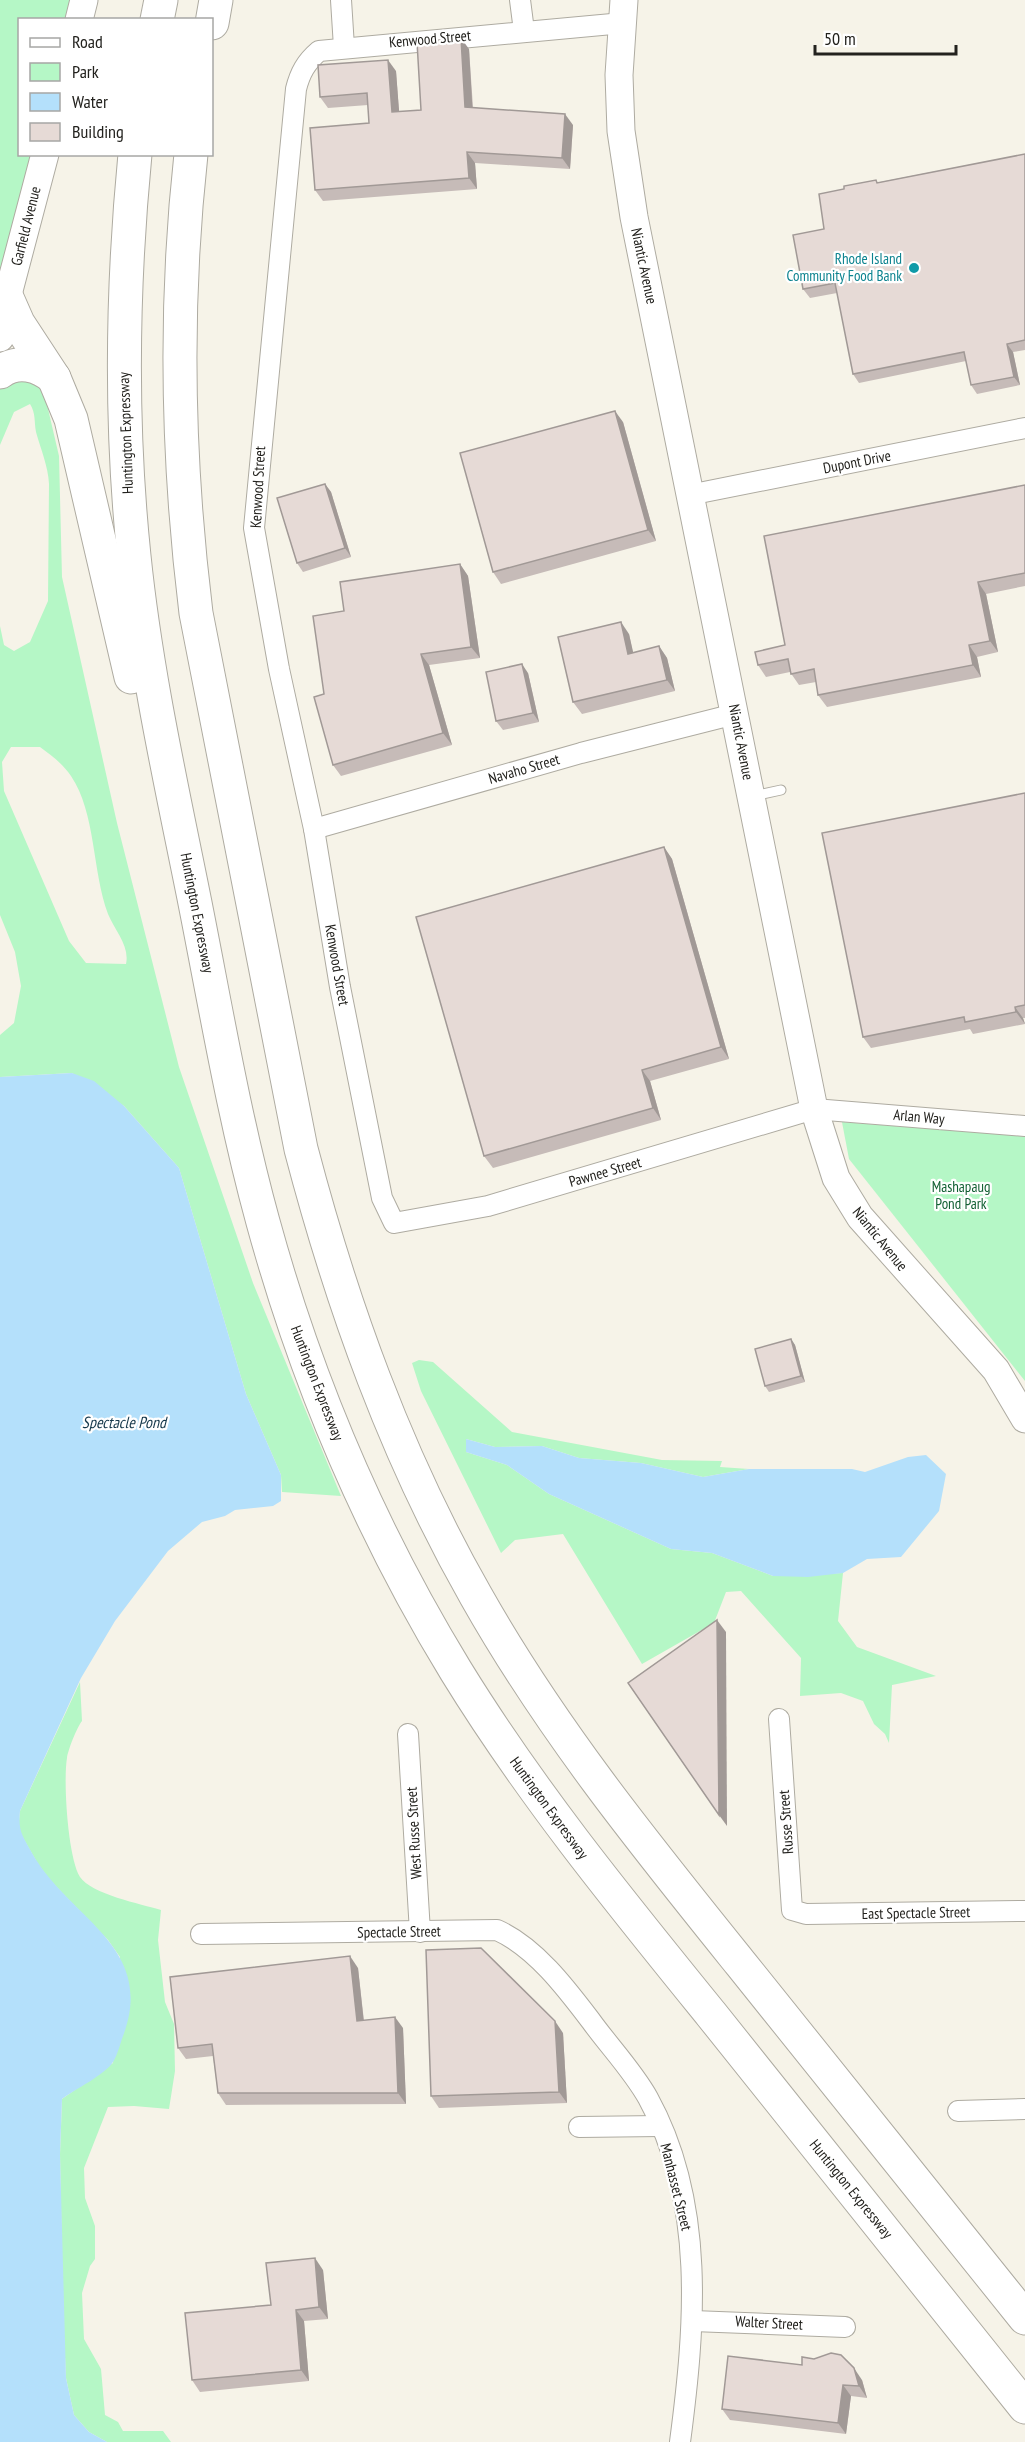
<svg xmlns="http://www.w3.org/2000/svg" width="1025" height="2442" font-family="'PT Sans Narrow',sans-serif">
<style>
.green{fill:#b5f7c6;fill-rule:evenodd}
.water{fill:#b4e0fb}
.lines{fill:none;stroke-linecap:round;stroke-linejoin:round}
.lane-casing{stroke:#aeaba1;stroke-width:11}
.street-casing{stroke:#aeaba1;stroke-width:22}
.secondary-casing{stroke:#aeaba1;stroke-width:29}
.highway-casing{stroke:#aeaba1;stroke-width:35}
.lane{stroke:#fff;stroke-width:9}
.street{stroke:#fff;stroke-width:20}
.secondary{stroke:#fff;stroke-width:27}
.highway{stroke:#fff;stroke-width:33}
.wall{fill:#c6bbb8}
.shaded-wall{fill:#a19996}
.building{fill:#e6dad6;stroke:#a19996;stroke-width:1.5}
.culture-dot{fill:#0f9aa8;stroke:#fff;stroke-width:2}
.labels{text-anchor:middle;stroke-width:4.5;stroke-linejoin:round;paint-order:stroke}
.street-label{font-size:15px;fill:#23221e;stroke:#fff}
.culture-label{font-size:15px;fill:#0d838f;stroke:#fff;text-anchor:end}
.park-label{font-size:15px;fill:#115f32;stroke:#fff}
.water-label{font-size:16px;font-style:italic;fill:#15384b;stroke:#fff}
</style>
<rect width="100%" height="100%" fill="#f6f3e8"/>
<g class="green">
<polygon points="0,0 89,0 85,19 20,20 20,154 54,155 27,270 0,270"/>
<path d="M 0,362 L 38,366 L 59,456 L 62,577 L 117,823 L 179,1067 L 253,1283 L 341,1496 L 282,1492 L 281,1475 L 246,1394 L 179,1168 L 124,1106 L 72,1073 L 0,1077 L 0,1035 L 14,1023 L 21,986 L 15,952 L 0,915 L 0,626 L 4,645 L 14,651 L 30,642 L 48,601 L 49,484 C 48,466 41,450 36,432 C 34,421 36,414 30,404 L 14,412 L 0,445 ZM 11,747 L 40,747 C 51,755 63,764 71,776 C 96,813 92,871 108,914 C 115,931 130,946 126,964 L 86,963 L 69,941 L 4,791 L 2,762 Z"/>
<polygon points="842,1122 1025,1136 1025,1381 849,1159"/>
<polygon points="419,1360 433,1362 512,1432 662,1460 722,1461 720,1467 749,1469 703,1477 641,1463 579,1458 542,1446 495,1447 466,1439 466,1452 507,1465 549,1494 671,1549 712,1553 773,1576 843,1573 838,1621 857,1647 936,1676 892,1685 889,1743 885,1734 874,1724 863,1701 841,1693 800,1696 801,1658 741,1591 726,1592 714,1623 642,1664 563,1534 515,1540 501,1553 421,1391 412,1363"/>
<path d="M 80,1682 L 82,1721 C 77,1727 68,1750 67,1758 C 63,1781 68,1858 80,1877 C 91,1894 141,1904 161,1910 L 158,1940 L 165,2002 L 174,2024 L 175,2071 L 169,2109 L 134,2106 L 108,2107 L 84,2168 L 85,2198 L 95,2226 L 95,2259 L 90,2266 L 82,2293 L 84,2339 L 101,2369 L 105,2415 L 118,2422 L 123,2431 L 163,2431 L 171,2442 L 107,2442 L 89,2432 L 74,2415 L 66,2378 L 63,2315 L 60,2154 L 62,2099 L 113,2063 L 120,1957 L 108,1940 L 43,1873 L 18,1829 L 20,1811 Z"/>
</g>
<g class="water">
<path d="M 72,1073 L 94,1081 L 124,1106 L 179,1168 L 246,1394 L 281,1475 L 281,1501 L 273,1506 L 235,1510 L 225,1516 L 202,1522 L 168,1551 L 115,1621 L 81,1678 L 20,1811 C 18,1831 22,1835 32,1853 C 69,1919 157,1946 123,2036 C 120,2044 118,2054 113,2062 C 106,2074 74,2090 62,2099 L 60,2154 L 66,2378 L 74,2415 L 89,2432 L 107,2442 L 0,2442 L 0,1077 Z"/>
<polygon points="466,1439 495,1447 542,1446 579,1458 641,1463 703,1477 749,1469 852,1469 865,1472 908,1457 926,1455 946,1474 939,1511 901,1557 867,1559 843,1573 808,1577 773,1576 712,1553 671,1549 549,1494 507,1465 466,1452"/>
</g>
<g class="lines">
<defs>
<polyline id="lane" points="754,796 781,790"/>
<g id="street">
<polyline points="341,0 344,47"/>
<polyline points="520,0 524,31"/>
<path d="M 623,23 L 319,51 C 306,62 300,73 296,89 L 254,528 L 279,669 L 314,829 L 340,987 L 382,1198 L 394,1223 L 488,1206 L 814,1109 L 1025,1126"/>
<polyline points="689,495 1025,428"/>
<polyline points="314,829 581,753 735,714"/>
<polyline points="779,1719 792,1910 806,1914 1025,1911"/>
<polyline points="408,1734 420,1932"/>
<path d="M 201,1934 L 497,1930 C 535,1947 566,1988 591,2021 C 609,2046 633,2071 648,2098 C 706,2203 695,2328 680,2442"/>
<polyline points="958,2111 1025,2109"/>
<polyline points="579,2127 660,2126"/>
<polyline points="693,2321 845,2327"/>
</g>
<g id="secondary">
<polyline points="624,0 619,75 621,131 634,217 814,1109 836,1178 860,1217 996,1370 1025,1419"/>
<polyline points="79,20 84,0"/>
<polyline points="0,338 7,298 45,154"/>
</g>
<g id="highway">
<polyline points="157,20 161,0"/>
<polyline points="212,23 216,0"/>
<path d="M 135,154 C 122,288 120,422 134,556 C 146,673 172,788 195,903 C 216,1009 234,1117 263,1222 C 306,1379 371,1532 456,1671 C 531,1793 621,1903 711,2014 C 815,2145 920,2276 1025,2407"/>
<path d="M 191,154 C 174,308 177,459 196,613 L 301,1149 C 342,1305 396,1456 476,1596 C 551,1729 646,1846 741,1964 C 836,2082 930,2200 1025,2318"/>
<polyline points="7,298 18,323 54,378 71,419 131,677"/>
<path d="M 0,372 C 18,359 39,365 54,378"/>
</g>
</defs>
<use href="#lane" class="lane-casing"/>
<use href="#street" class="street-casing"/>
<use href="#secondary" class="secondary-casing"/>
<use href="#highway" class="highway-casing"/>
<use href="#lane" class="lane"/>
<use href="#street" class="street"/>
<use href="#secondary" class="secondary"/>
<use href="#highway" class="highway"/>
</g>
<g class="wall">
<polygon points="469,49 473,107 573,125 570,169 475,163 477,189 323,201 315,190 369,123 368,105 328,108 320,97 396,71 399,112 421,110"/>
<polygon points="1025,154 1025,350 1013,352 1020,385 977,394 971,385 966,361 859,383 853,374 837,293 810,298 803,289 824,229 844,189"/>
<polygon points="623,422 656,541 501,584 493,572"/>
<polygon points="325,484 331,492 351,557 303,572 297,563"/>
<polygon points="1025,485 1025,586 986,594 998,652 977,657 981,677 827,707 818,695 816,682 799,685 790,672 766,677 758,665 785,645"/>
<polygon points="460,564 468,576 480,658 429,665 452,745 341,776 333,765 324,694"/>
<polygon points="629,634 633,653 659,646 667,658 675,691 582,714 573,702"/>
<polygon points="528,673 539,722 503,730 496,721"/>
<polygon points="1025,793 1025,1018 1023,1018 1025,1024 973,1034 970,1029 871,1048 863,1037"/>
<polygon points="664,847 672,859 729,1059 650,1081 661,1120 493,1168 484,1156"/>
<polygon points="791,1339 795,1345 805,1382 769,1392 765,1386"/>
<polygon points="358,1968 364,2021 403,2028 406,2104 226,2105 218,2093 213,2056 186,2059 178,2048"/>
<polygon points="563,2033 567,2103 439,2108 431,2096"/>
<polygon points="323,2270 328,2319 304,2321 309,2381 200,2392 192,2380 271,2305"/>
<polygon points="862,2380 867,2398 851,2396 846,2434 730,2420 722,2409"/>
</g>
<g class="shaded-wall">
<polygon points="461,38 469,49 473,118 465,107"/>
<polygon points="388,60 396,71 400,123 392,112"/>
<polygon points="565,114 573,125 570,169 562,158"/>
<polygon points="467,152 475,163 477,189 469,178"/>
<polygon points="1007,344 1013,352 1020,385 1014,377"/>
<polygon points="615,411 623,422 656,541 648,530"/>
<polygon points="325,484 331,492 351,557 345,548"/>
<polygon points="460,564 468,576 480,658 471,647"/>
<polygon points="978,582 986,594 998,652 990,641"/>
<polygon points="621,622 629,634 636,665 628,654"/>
<polygon points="969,645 977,657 981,677 973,665"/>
<polygon points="659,646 667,658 675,691 667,680"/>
<polygon points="421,654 429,665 452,745 443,733"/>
<polygon points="522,664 528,673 539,722 533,713"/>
<polygon points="664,847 672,859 729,1059 721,1047"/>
<polygon points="1015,1007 1023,1018 1025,1024 1016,1012"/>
<polygon points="642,1070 650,1081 661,1120 653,1108"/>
<polygon points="791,1339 795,1345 805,1382 801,1376"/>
<polygon points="717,1620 726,1632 727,1826 719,1815"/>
<polygon points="350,1956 358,1968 365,2033 357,2021"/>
<polygon points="395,2017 403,2028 406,2104 398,2093"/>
<polygon points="555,2021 563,2033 567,2103 559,2092"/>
<polygon points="315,2258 323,2270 328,2319 319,2307"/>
<polygon points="296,2310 304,2321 309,2381 301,2370"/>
<polygon points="854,2368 862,2380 867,2398 859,2386"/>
<polygon points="843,2385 851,2396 846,2434 838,2423"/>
</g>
<g class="building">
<polygon points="461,38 465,107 565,114 562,158 467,152 469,178 315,190 310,128 369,123 367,93 320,97 318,65 388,60 392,112 421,110 417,42"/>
<polygon points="1025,154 1025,340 1007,344 1014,377 971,385 964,352 853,374 835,283 803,289 793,235 824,229 819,194 844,189 844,186 876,180 877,183"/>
<polygon points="615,411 648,530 493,572 460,453"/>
<polygon points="325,484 345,548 297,563 277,498"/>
<polygon points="1025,485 1025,573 978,582 990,641 969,645 973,665 818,695 814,669 791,674 788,659 758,665 755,652 785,645 764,536"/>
<polygon points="460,564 471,647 421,654 443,733 333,765 314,697 324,694 313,616 344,611 340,582"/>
<polygon points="621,622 628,654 659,646 667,680 573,702 558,637"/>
<polygon points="522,664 533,713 496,721 486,672"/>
<polygon points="1025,793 1025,1005 1015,1007 1016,1012 965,1022 964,1017 863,1037 822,833"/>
<polygon points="664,847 721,1047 642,1070 653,1108 484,1156 416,917"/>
<polygon points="791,1339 801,1376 765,1386 755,1349"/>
<polygon points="717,1620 719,1815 628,1683"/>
<polygon points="481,1948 555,2021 559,2092 431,2096 426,1950"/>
<polygon points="350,1956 357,2021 395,2017 398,2093 218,2093 212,2044 178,2048 170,1977"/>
<polygon points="315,2258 319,2307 296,2310 301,2370 192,2380 185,2313 271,2305 266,2263"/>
<polygon points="831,2353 841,2355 854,2368 859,2386 843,2385 838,2423 722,2409 728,2356 802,2365 802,2357 814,2359"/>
</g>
<circle class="culture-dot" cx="914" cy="268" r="6"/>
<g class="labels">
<g class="street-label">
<text transform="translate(430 39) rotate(-5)" y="5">Kenwood Street</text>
<text transform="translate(26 226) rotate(-76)" y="5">Garfield Avenue</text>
<text transform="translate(644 266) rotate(78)" y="5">Niantic Avenue</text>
<text transform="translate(126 433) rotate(-92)" y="5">Huntington Expressway</text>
<text transform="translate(857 462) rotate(-11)" y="5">Dupont Drive</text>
<text transform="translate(258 487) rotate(-87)" y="5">Kenwood Street</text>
<text transform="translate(741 742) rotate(79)" y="5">Niantic Avenue</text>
<text transform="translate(524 769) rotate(-16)" y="5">Navaho Street</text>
<text transform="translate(197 913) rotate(79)" y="5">Huntington Expressway</text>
<text transform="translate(337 965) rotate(80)" y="5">Kenwood Street</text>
<text transform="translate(919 1117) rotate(5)" y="5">Arlan Way</text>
<text transform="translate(605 1172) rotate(-16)" y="5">Pawnee Street</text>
<text transform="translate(880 1239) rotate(51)" y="5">Niantic Avenue</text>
<text transform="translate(317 1383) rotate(69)" y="5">Huntington Expressway</text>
<text transform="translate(549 1808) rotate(54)" y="5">Huntington Expressway</text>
<text transform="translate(786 1822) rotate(-94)" y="5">Russe Street</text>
<text transform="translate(414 1833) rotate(-93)" y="5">West Russe Street</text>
<text transform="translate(916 1913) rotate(-1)" y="5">East Spectacle Street</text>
<text transform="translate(399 1932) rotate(-1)" y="5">Spectacle Street</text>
<text transform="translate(676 2187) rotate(76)" y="5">Manhasset Street</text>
<text transform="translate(851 2189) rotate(51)" y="5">Huntington Expressway</text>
<text transform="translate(769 2323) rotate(3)" y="5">Walter Street</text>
</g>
<g class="culture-label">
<text x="902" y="264">Rhode Island<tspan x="902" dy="17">Community Food Bank</tspan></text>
</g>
<g class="park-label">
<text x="961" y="1192">Mashapaug<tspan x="961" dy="17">Pond Park</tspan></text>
</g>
<g class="water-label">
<text x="124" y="1428">Spectacle Pond</text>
</g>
</g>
<rect x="18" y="18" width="195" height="138" fill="#ffffff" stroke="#a7a7a5" stroke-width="1.5"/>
<rect x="30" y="38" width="30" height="9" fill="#ffffff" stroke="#a7a7a5" stroke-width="1.5"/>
<text x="72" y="48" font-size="18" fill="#23221e">Road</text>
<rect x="30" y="63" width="30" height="18" fill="#b5f7c6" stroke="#a7a7a5" stroke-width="1.5"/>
<text x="72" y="78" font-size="18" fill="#23221e">Park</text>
<rect x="30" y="93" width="30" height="18" fill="#b4e0fb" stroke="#a7a7a5" stroke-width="1.5"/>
<text x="72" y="108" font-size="18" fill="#23221e">Water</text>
<rect x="30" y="123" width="30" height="18" fill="#e6dad6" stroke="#a7a7a5" stroke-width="1.5"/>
<text x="72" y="138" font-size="18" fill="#23221e">Building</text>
<path d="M815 45v9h141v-9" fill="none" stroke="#23221e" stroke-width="3"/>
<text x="824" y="45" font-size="18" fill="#23221e" stroke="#ffffff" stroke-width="4.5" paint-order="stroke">50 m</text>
</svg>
